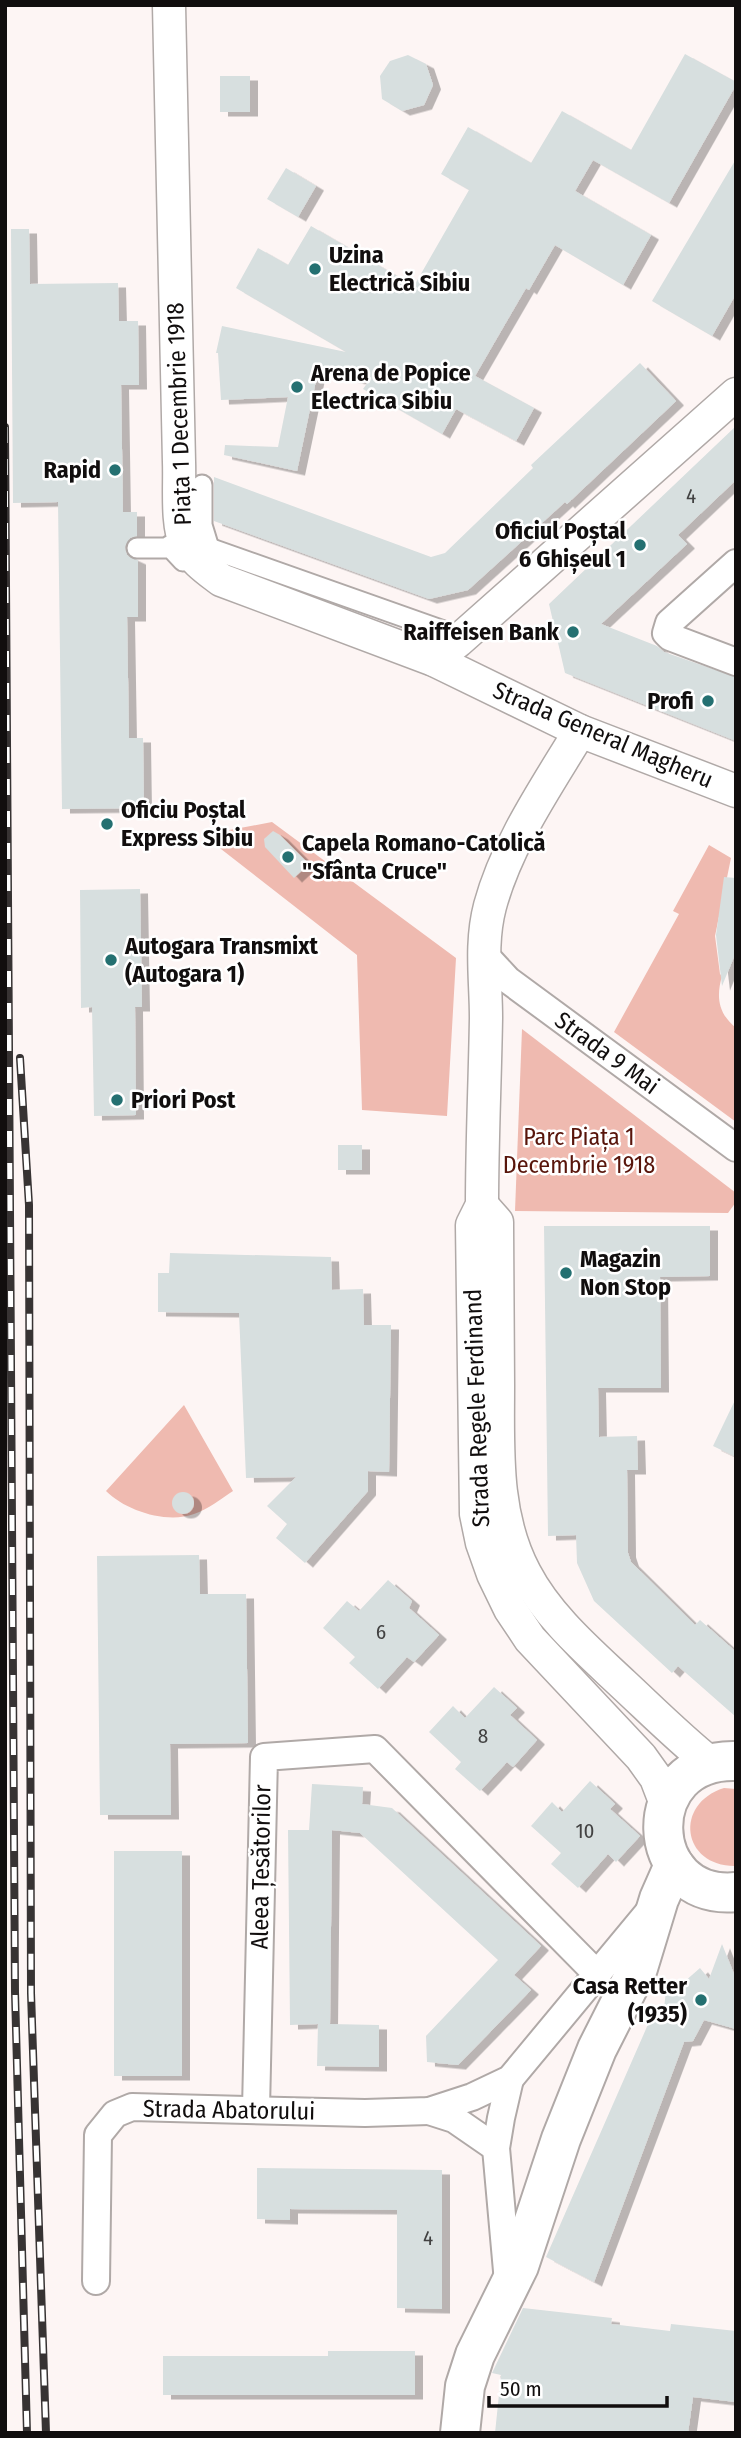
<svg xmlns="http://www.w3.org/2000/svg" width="741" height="2438" font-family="'Fira Sans Condensed',sans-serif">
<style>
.green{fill:#efbab0}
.building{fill:#d7dfdf;filter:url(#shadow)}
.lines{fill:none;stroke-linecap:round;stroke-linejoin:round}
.pedestrian-casing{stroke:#b0a9a7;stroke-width:23}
.minor-casing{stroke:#b0a9a7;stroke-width:30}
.tertiary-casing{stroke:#b0a9a7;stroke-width:35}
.primary-casing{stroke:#b0a9a7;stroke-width:42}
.pedestrian{stroke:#fff;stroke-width:19}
.minor{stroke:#fff;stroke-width:26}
.tertiary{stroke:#fff;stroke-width:32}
.primary{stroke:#fff;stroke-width:38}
.rail-casing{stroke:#373333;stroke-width:8}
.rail{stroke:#fff;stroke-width:5;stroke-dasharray:16;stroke-linecap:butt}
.poi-dot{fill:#247071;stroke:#fff;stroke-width:2.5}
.labels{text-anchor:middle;stroke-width:5;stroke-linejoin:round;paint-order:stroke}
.number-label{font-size:21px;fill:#424242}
.poi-label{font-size:24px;font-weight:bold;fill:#110e0e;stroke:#fff;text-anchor:start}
.street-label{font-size:24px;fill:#110e0e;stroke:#fff}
.park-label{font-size:24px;fill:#58150b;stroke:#fff}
</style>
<defs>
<filter id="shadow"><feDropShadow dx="8" dy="4.5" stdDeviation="0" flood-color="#0004"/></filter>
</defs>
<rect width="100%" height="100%" fill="#fdf5f4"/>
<g class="green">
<polygon points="272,822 456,958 447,1116 362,1110 357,955 203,835"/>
<path d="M 709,845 L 731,858 L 715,936 L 720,974 L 722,976 C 716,997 718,1013 736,1028 L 736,1122 L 614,1032 L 679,914 L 673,911 Z"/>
<polygon points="522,1029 736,1193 736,1202 728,1213 515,1211"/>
<path d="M 184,1405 L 233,1491 C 221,1499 208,1509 194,1514 C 167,1524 126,1511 106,1491 Z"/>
<path d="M 724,1788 L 736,1789 L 736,1866 C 682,1867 673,1804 724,1788 Z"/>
</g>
<g class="building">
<polygon points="685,54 736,82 736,85 669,203 593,160 575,191 651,235 623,285 555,245 529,290 526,288 475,376 534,408 516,441 456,409 442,434 363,389 368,382 318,371 297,471 224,455 225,445 278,447 288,397 221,400 218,353 216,353 222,326 346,352 236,288 258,248 288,265 311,226 414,286 469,190 441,174 468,127 531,163 562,111 631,150"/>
<polygon points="408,55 426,64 433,85 424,105 402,111 382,99 380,76 390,61"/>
<rect x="220" y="76" width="30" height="36"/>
<polygon points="736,159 736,294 712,336 652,301"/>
<polygon points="286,168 316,186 298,217 267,199"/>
<polygon points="11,229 29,229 30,284 118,283 119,321 138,321 139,385 121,385 123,512 137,512 137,536 130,538 125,547 127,555 138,560 138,617 127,617 129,738 143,738 144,808 62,809 58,502 13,503"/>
<polygon points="640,363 676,401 567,504 565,502 468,590 429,599 214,521 214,477 431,557 445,553 533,468 531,465"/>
<polygon points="736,426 736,480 678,535 687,544 601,624 657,646 664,652 736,677 736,741 565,673 549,604"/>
<polygon points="273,831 280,835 309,864 294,878 265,847 264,839"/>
<polygon points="724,877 736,878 736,952 722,986 716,935"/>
<polygon points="140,889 142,1007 135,1007 136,1115 94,1116 92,1007 81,1008 80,890"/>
<rect x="338" y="1145" width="24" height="25"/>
<polygon points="544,1226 710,1226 710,1276 660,1277 661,1388 598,1388 599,1437 637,1436 638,1470 627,1470 628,1553 631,1562 695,1625 700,1620 736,1652 736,1717 678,1666 672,1673 594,1601 577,1563 576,1535 548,1536"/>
<polygon points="170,1253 331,1257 332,1290 363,1289 364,1325 391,1325 389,1472 368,1471 368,1491 305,1563 276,1538 287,1524 267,1506 296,1477 246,1478 239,1313 158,1312 158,1273 169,1273"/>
<polygon points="736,1398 736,1457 713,1446"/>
<circle cx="183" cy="1503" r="11"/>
<polygon points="199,1555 200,1594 246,1594 248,1743 170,1744 171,1815 100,1815 97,1556"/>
<polygon points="388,1580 412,1601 409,1608 439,1635 414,1662 407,1657 378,1689 349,1663 355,1657 323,1628 347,1601 359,1611"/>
<polygon points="494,1687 517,1708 510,1715 537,1740 513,1767 507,1762 480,1791 455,1769 461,1762 429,1732 453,1706 465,1718"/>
<polygon points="590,1781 615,1804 610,1809 640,1836 616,1862 608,1854 578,1888 551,1864 561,1853 531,1826 552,1802 562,1812"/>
<polygon points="312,1784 363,1787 362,1804 392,1808 541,1946 514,1975 531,1990 458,2065 427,2062 426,2036 498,1960 360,1833 332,1830 330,2024 379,2025 379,2067 317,2066 318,2024 290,2025 288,1830 309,1830"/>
<rect x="114" y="1851" width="68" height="225"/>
<polygon points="722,1944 736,1979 736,2029 704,2020 693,2041 684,2042 594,2282 546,2257 653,2013 663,2017 666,1991 676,1989 700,1968 709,1979"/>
<polygon points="257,2168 442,2170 442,2309 397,2308 397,2210 290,2209 290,2220 257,2219"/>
<polygon points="523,2308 612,2318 611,2324 670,2331 671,2324 736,2331 736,2402 693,2397 688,2433 495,2433 501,2375 492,2373"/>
<polygon points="328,2351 415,2351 415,2395 163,2395 163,2356 328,2356"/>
</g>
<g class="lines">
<defs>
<g id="pedestrian">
<polyline points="202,485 202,525 209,548"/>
<polyline points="137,548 169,548 169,546 183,561"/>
<polyline points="186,558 198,548 209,548 441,630 458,641"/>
</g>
<g id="minor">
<polyline points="736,563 669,623 666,633 670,637 736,662"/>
<polyline points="483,953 508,980 736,1148"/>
<polyline points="256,2109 264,1757 375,1749 597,1974"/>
<polyline points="429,2111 454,2119 496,2148"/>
<polyline points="96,2281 98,2135 115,2114 132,2107 365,2113 429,2111 472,2097 510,2079 651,1909"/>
<polyline points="508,2282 496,2148 501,2118 510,2079"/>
</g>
<g id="tertiary">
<path d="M 169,5 L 179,462 C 180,485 176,525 186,545 C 193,560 208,570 221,580 L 434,660 L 580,731 L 736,791"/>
<polyline points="434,660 458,641 736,394"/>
<path d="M 580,731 C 547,786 507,843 490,906 C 480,944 486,980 486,1018 C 485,1080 482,1142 482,1205 L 472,1225 L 476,1514 L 482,1543 L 493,1574 L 510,1609 L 530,1639 L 641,1757 L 656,1778 L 666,1804"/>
<path d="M 482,1205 L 497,1222 L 497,1226 C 497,1279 498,1333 498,1386 C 498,1449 494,1515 525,1573 C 548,1617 588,1651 623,1684 C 652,1711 679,1738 710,1763"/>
</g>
<g id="primary">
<path d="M 736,1761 C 636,1758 642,1901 736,1892"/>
<polyline points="460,2433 465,2386 475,2355 519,2266 561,2139 597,2049 638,1968 659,1899 674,1865"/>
</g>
</defs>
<use href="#pedestrian" class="pedestrian-casing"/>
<use href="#minor" class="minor-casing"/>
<use href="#tertiary" class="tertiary-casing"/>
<use href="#primary" class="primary-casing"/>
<use href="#pedestrian" class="pedestrian"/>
<use href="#minor" class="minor"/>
<use href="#tertiary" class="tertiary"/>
<use href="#primary" class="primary"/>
<defs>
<g id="rail">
<polyline points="5,427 15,1992 27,2433"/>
<polyline points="20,1058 29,1205 31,1993 46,2433"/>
</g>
</defs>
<use href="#rail" class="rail-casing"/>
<use href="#rail" class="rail"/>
</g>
<g class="poi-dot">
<circle cx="315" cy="269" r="7"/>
<circle cx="297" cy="387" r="7"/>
<circle cx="115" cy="470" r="7"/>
<circle cx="640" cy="545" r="7"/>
<circle cx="573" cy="632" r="7"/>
<circle cx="708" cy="701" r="7"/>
<circle cx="107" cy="824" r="7"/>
<circle cx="288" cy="857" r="7"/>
<circle cx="111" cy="960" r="7"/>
<circle cx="117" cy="1100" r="7"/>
<circle cx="566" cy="1273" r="7"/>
<circle cx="701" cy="2000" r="7"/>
</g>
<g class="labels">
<g class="number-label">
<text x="691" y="503">4</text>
<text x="381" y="1639">6</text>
<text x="483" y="1743">8</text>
<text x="585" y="1838">10</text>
<text x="428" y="2245">4</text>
</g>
<g class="poi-label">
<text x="329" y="263">Uzina<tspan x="329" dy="28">Electrică Sibiu</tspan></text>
<text x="311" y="381">Arena de Popice<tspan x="311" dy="28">Electrica Sibiu</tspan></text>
<text x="101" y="478" text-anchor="end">Rapid</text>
<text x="626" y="539" text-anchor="end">Oficiul Poștal<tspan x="626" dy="28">6 Ghișeul 1</tspan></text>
<text x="559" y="640" text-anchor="end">Raiffeisen Bank</text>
<text x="694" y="709" text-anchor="end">Profi</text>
<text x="121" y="818">Oficiu Poștal<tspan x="121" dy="28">Express Sibiu</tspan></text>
<text x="302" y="851">Capela Romano-Catolică<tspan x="302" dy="28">"Sfânta Cruce"</tspan></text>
<text x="125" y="954">Autogara Transmixt<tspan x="125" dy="28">(Autogara 1)</tspan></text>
<text x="131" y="1108">Priori Post</text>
<text x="580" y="1267">Magazin<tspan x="580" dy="28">Non Stop</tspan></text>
<text x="687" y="1994" text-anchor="end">Casa Retter<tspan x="687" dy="28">(1935)</tspan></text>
</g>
<g class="street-label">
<text transform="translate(179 414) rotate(-92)" y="8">Piața 1 Decembrie 1918</text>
<text transform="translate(603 735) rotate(23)" y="8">Strada General Magheru</text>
<text transform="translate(607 1053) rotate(36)" y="8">Strada 9 Mai</text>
<text transform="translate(477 1408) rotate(-92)" y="8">Strada Regele Ferdinand</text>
<text transform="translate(261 1867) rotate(-89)" y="8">Aleea Țesătorilor</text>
<text transform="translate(229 2110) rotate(1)" y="8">Strada Abatorului</text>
</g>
<g class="park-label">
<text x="579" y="1145">Parc Piața 1<tspan x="579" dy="28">Decembrie 1918</tspan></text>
</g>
</g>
<rect width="741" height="2438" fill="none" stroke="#110e0e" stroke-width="14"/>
<path d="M489 2396v10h178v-10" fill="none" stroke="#110e0e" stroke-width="3.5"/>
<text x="500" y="2396" font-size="21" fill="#110e0e" stroke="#ffffff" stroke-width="5" paint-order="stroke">50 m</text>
</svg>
